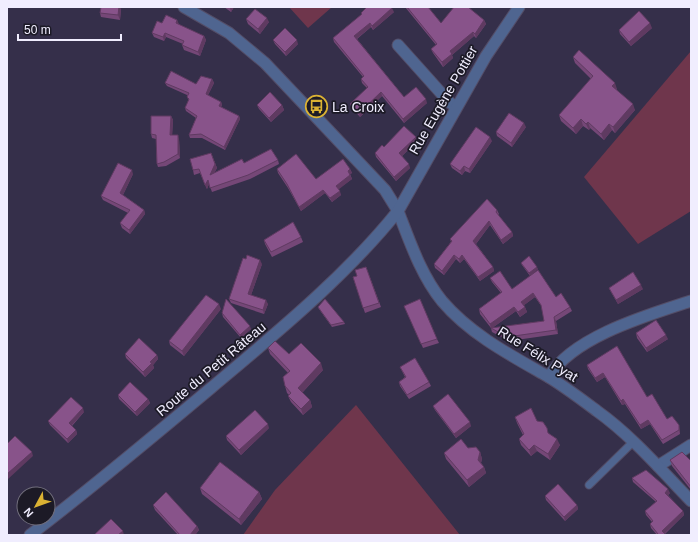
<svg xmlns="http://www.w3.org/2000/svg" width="698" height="542" font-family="Arial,sans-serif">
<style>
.green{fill:#6f364c}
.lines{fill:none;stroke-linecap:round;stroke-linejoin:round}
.service-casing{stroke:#534d67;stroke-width:9}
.minor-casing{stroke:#534d67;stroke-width:13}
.tertiary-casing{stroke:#534d67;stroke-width:13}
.service{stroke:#4f6590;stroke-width:7}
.minor{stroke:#4f6590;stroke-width:11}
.tertiary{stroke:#4f6590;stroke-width:11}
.wall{fill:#754777;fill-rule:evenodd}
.shaded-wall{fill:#5f3a61}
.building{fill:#88538a;stroke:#5f3a61}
.labels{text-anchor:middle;stroke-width:3.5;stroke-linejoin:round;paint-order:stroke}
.street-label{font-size:14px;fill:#f0edfe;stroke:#1c1a26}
.poi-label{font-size:14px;fill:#f0edfe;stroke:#1c1a26;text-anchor:start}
</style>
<rect width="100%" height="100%" fill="#352f4a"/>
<g class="green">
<polygon points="289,7 332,7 308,28"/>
<polygon points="691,51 691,211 638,244 584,177"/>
<polygon points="356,405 460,535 243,535 275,490"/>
</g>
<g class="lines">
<defs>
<polyline id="service" points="589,485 633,442"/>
<g id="minor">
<polyline points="184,7 229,33 265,63 385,190 398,211"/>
<polyline points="398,45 449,102 456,107"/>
<path d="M 549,377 C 572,337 648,315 691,301"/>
<polyline points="658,466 691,445"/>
</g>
<g id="tertiary">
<path d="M 398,211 C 410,242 421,275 442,301 C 470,334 510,355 547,376 C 564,386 581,399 597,411 C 632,436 661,470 691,501"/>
<path d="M 30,535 C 92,488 151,438 211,388 C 275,334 345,277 398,211 L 486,56 L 519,7"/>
</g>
</defs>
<use href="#service" class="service-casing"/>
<use href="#minor" class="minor-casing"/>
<use href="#tertiary" class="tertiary-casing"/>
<use href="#service" class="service"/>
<use href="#minor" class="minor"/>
<use href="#tertiary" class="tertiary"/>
</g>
<g class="wall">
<polygon points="224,7 234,7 231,12"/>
<polygon points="405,7 428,7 441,23 484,20 486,24 476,38 474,36 452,55 453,58 443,67 433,53 431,49 436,45"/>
<polygon points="121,9 120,20 101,17 100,13"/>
<polygon points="394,12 373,30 371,27 357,39 404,97 427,103 404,123 382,96 360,117 352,108 350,104 367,88 362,83 361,79 363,77 334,42 333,38 361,15 361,13"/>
<polygon points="246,19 269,22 260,34 248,24"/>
<polygon points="177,20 178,25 204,36 206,40 200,56 184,50 182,45 183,44 166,37 164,41 154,37 152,33 162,23"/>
<polygon points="652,28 631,46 620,34 619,30"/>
<polygon points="273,40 298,44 286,56 275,44"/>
<polygon points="573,57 617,89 616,90 635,110 615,133 612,130 604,140 590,128 589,130 583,126 576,134 561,121 559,115 591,79 575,63"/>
<polygon points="212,79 214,83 208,95 221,102 222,105 221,107 239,116 240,119 225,150 202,138 190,138 189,135 196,118 186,111 185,108 189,101 187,97 187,95 167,86 165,83 196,84"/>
<polygon points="257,105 282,105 284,110 271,122 259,109"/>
<polygon points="171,116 173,120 172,135 179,139 180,158 166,166 158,167 157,164 156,139 152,138 151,134"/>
<polygon points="526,127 512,147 497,136 496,132"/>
<polygon points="417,141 402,156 410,168 396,181 376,157 375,153 384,147"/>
<polygon points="492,141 470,173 465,171 462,175 452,168 450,164"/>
<polygon points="211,153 217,168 214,173 244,163 278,160 279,164 250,179 212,192 209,184 207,189 200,173 194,175 193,170"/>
<polygon points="277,169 316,179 350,169 352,173 350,174 352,179 338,189 341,195 332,202 325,193 301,211 288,188 278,173"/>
<polygon points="133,174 123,195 144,210 145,214 130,234 122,228 120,223 128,213 103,200 101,196"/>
<polygon points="497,210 499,214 498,215 512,232 513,236 503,244 490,225 476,244 493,267 494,271 480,281 464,259 460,263 456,259 444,275 435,268 434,264 451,242 450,239"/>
<polygon points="301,237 303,242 272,257 265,244 264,240"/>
<polygon points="521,263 538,269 530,276 522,265"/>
<polygon points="262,264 251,295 268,304 264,314 231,303 229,299"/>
<polygon points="366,267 381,307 365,313 353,277 357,276"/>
<path d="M 490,278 L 512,289 L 556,297 L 570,307 L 572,311 L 556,321 L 558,334 L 509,341 L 492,332 L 491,328 L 480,314 L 479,309 L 501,293 L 492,282 ZM 535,297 L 542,307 L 544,321 L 492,328 L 516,311 L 520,317 L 527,312 L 524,305 Z"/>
<polygon points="609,288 643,289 618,304 611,292"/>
<polygon points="404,306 437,339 439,343 423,348"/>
<polygon points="318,307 344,322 345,324 332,327 319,309"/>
<polygon points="221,309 184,356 170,345 169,341"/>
<polygon points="222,313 251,329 241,338 223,317"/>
<polygon points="636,333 668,339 647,352 637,338"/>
<polygon points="268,348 289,354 323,370 302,393 310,400 312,407 303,415 291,402 288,396 289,395 287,393 285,386 288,373 270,354"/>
<polygon points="125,354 157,355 158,359 153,365 154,368 145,377 126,358"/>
<polygon points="587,365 647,397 667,419 680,430 680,434 663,444 650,424 641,429 625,404 622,405 605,377 597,382 588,369"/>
<polygon points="400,367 429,382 431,386 409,399 400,386 399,382 405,377"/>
<polygon points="118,395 148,399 150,403 137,416 119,399"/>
<polygon points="433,406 471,426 456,438 435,410"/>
<polygon points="84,412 72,426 76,430 77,434 68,443 50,425 48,421"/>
<polygon points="515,417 537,421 560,445 550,460 537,451 531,456 521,445 519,439 523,435 517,423"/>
<polygon points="269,428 241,455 227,440 226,436"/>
<polygon points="468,448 480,452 482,459 481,463 484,467 486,473 469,487 446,459 444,453"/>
<polygon points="670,460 691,461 691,490 672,466"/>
<polygon points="632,478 670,493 668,495 683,511 684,515 665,534 657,535 651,528 650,524 652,522 646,515 645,511 656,502 633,482"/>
<polygon points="200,488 259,492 262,499 241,525 202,494"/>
<polygon points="545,496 577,505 578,509 565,521 546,500"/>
<polygon points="153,505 197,526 199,530 195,535 178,535 155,510"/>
</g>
<g class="shaded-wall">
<polygon points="119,7 120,7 121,9 120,20 118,15"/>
<polygon points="230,7 234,7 231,12 230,8"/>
<polygon points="392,8 394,12 373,30 372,26"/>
<polygon points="267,18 269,22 260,34 258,29"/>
<polygon points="177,20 179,24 177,28 176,23"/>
<polygon points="484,20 486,24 476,38 475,34"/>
<polygon points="370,23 371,27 355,40 354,36"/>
<polygon points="650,23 652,28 631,46 629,42"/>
<polygon points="473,32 474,36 452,55 453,58 443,67 442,62 450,51"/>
<polygon points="165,33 166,37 164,41 163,37"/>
<polygon points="204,36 206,40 200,56 198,52"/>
<polygon points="297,40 298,44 286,56 285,52"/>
<polygon points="212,79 214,83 207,97 206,94"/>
<polygon points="615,83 617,89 614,92 612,86"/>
<polygon points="381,92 382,96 360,117 359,113"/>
<polygon points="426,99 427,103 404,123 403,119"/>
<polygon points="221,102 222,105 220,109 219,106"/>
<polygon points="633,104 635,110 615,133 613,127"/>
<polygon points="282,105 284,110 271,122 269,118"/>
<polygon points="171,116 173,120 172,139 170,135"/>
<polygon points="239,116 240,119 225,150 224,147"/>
<polygon points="581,119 583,126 576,134 573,128"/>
<polygon points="588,122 590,128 589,130 586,124"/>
<polygon points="524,123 526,127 512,147 511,143"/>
<polygon points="609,124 612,130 604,140 601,134"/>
<polygon points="178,135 179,139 180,158 178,154"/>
<polygon points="416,137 417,141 401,157 399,153"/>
<polygon points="490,137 492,141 470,173 469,169"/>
<polygon points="211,153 217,168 211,180 210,175"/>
<polygon points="409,164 410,168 396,181 394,177"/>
<polygon points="464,166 465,171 462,175 460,171"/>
<polygon points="350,169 352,173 349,175 348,171"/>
<polygon points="132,170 133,174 122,197 120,193"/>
<polygon points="350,175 352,179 338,190 336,186"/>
<polygon points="208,180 209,184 207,189 205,185"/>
<polygon points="323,190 325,193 301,211 299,207"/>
<polygon points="340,191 341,195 332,202 330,198"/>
<polygon points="144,210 145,214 130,234 129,230"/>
<polygon points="489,221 490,225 475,245 473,241"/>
<polygon points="512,232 513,236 503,244 501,240"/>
<polygon points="454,255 456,259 444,275 442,271"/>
<polygon points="462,255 464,259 460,263 459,259"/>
<polygon points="260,260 262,264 250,298 248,294"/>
<polygon points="493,267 494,271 480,281 478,277"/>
<polygon points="537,267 538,269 530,276 529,273"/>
<polygon points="641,285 643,289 618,304 616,300"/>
<polygon points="533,293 535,297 523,306 521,302"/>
<polygon points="266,300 268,304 264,314 263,310"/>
<polygon points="219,304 221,309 184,356 182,351"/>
<polygon points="514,307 516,311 491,329 490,324"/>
<polygon points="525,307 527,312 520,317 518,312"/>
<polygon points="554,317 556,321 558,334 556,330"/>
<polygon points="250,326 251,329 241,338 240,335"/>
<polygon points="666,335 668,339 647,352 646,348"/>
<polygon points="157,355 158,359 153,365 154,368 145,377 143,372 150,362"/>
<polygon points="321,363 323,370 300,395 298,388"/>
<polygon points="603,373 605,377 597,382 595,378"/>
<polygon points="148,399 150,403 137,416 135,412"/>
<polygon points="623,399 625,404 622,405 621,401"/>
<polygon points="310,400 312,407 303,415 301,409"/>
<polygon points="83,408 84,412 70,427 69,423"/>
<polygon points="648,420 650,424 641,429 640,425"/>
<polygon points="470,422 471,426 456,438 454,434"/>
<polygon points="268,424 269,428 241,455 239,450"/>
<polygon points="679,425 680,430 680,434 679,430"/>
<polygon points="76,430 77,434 68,443 67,439"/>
<polygon points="557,439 560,445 550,460 548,454"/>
<polygon points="534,445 537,451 531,456 529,450"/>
<polygon points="32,452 33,456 7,480 7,474"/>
<polygon points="480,452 482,459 480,466 478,460"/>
<polygon points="484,467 486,473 469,487 467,480"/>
<polygon points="668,489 670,493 667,497 665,493"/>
<polygon points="259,492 262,499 241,525 239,519"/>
<polygon points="577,505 578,509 565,521 564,517"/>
<polygon points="683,511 684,515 663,535 662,531"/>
<polygon points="197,526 199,530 195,535 190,535"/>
<polygon points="123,531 124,535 118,535"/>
</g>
<g class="building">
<polygon points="101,7 119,7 118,15 100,13"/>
<polygon points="367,7 392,7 392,8 372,26 370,23 354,36 404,97 416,87 426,99 403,119 381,92 359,113 350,104 368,87 361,79 364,76 333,38 362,14 361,13"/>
<polygon points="407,7 428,7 441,23 454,7 468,7 484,20 475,34 473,32 450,51 452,54 442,62 431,49 437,44"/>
<polygon points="255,9 267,18 258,29 246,19"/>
<polygon points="639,11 650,23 629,42 619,30"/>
<polygon points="166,15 177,20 176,23 204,36 198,52 182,45 184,41 165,33 163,37 152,33 157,21 162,23"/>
<polygon points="285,28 297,40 285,52 273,40"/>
<polygon points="579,50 615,83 612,86 633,104 613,127 609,124 601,134 588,122 586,124 581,119 573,128 559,115 593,76 573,57"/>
<polygon points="171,71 196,84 201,76 212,79 206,94 221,102 219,106 239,116 224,147 201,134 189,135 197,116 185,108 189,99 187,97 189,93 165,83"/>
<polygon points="270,92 282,105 269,118 257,105"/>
<polygon points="509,113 524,123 511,143 496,132"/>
<polygon points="151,116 171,116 170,135 178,135 178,154 164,162 157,164 156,135 151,134"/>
<polygon points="404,126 416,137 399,153 409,164 394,177 375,153 382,145 384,147"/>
<polygon points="476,127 490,137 469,169 464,166 460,171 450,164"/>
<polygon points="271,149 278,160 248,175 210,188 208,180 205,185 199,169 193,170 190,159 211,153 215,164 210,175 242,159 244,163"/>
<polygon points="296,154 316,179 343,159 350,169 348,171 350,175 336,186 340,191 330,198 323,190 299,207 287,184 277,169"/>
<polygon points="118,163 132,170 120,193 144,210 129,230 120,223 130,210 101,196"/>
<polygon points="487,199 497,210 496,212 512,232 501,240 489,221 473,241 493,267 478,277 462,255 459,259 454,255 442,271 434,264 452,241 450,239"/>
<polygon points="293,222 301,237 271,252 264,240"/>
<polygon points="247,255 260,260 248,294 266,300 263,310 229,299 243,258 246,259"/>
<polygon points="529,256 537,267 529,273 521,263"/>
<polygon points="366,267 379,303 363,308 353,277 357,276 355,270"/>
<polygon points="538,270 556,297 561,293 570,307 554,317 556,330 507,337 491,328 544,321 541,305 533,293 521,302 525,307 518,312 514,307 490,324 479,309 502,292 490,278 500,271 512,289"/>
<polygon points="633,272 641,285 616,300 609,288"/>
<polygon points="206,295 219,304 182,351 169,341"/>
<polygon points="226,299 250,326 240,335 222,313"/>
<polygon points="325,299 344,322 331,325 318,307"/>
<polygon points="420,299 437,339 421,344 404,306"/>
<polygon points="656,320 666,335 646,348 636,333"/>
<polygon points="139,338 157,355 150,362 152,363 143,372 125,354"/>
<polygon points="275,341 289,354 301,343 321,363 298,388 310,400 301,409 288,396 291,393 285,386 283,377 290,371 268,348"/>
<polygon points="617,346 647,397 652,394 667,419 672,416 679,425 679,430 662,440 648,420 640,425 623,399 621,401 603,373 595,378 587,365"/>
<polygon points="415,358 429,382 407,395 399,382 406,377 400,367"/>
<polygon points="130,382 148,399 135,412 118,395"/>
<polygon points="448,394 470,422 454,434 433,406"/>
<polygon points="71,397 83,408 69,423 76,430 67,439 48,421"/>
<polygon points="531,408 537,421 543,422 547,428 548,433 557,439 548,454 534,445 529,450 519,439 524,434 515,417"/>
<polygon points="255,410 268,424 239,450 226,436"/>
<polygon points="15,436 32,452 7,474 7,444"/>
<polygon points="461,439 468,448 476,447 480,452 478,460 484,467 467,480 444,453"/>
<polygon points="682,452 691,461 691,487 670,460"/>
<polygon points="220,462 259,492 239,519 200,488"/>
<polygon points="646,470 668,489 665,493 683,511 662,531 666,535 657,535 658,534 650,524 653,521 645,511 657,501 632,478"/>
<polygon points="558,484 577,505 564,517 545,496"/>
<polygon points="166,492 197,526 190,535 180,535 153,505"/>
<polygon points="111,519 123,531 118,535 94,535"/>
</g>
<defs>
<symbol id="bus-ring" viewBox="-11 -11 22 22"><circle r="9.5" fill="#1c1a26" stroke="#dbb233" stroke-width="1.5"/><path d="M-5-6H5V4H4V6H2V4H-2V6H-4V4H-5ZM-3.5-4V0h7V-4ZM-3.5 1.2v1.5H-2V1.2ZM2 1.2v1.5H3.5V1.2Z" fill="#dbb233"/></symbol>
</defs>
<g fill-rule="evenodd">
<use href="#bus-ring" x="304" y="94" width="25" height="25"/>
</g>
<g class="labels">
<g class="street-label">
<text transform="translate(443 100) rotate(-60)" y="5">Rue Eugène Pottier</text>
<text transform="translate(538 354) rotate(32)" y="5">Rue Félix Pyat</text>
<text transform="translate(211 369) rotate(-40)" y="5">Route du Petit Râteau</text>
</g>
<g class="poi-label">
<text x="332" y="112">La Croix</text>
</g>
</g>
<rect width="698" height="542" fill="none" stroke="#f0edfe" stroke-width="16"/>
<g transform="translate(36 506) rotate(229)"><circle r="19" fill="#1c1a26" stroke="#716e7c"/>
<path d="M0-3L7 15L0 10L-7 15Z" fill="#dbb233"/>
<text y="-6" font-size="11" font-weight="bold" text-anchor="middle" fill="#f0edfe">N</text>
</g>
<path d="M18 34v6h103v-6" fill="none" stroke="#f0edfe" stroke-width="2"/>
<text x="24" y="34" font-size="12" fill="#f0edfe" stroke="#1c1a26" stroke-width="3" paint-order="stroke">50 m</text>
</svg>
